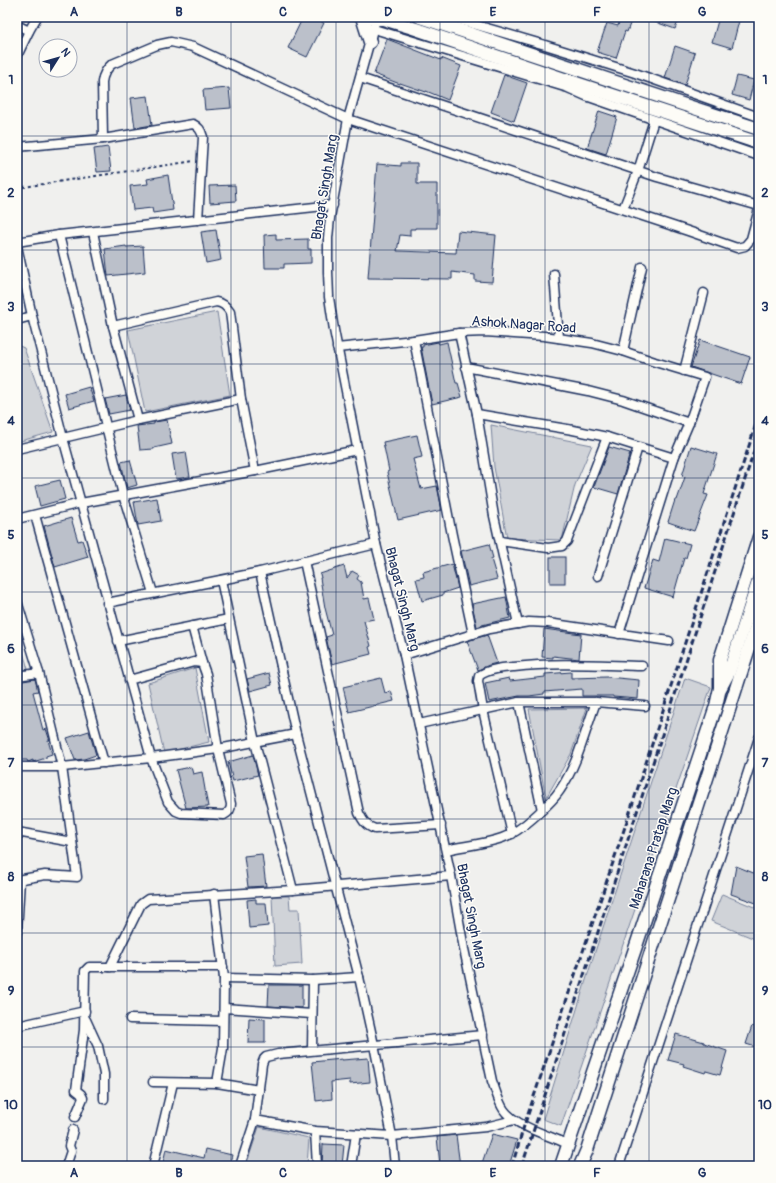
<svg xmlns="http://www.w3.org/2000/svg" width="776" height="1183" font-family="Pangolin,sans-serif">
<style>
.green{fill:#d0d3d8;stroke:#76819b}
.building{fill:#bbc0ca;stroke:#1b2f5e}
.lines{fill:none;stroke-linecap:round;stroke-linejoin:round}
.street-casing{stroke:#1b2f5e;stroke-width:11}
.secondary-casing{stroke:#1b2f5e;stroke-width:15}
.path{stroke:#1b2f5e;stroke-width:2;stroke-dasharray:3 3;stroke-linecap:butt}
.street{stroke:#fdfcf7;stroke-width:8}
.secondary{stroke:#fdfcf7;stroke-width:12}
.rail{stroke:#1b2f5e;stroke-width:3;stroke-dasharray:6 3;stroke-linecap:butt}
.grid{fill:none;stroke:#1b2f5e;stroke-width:1;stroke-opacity:0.55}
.labels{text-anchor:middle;stroke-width:3;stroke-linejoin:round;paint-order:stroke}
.street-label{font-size:14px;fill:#1b2f5e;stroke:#fdfcf7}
.neatline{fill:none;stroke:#1b2f5e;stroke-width:1.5}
.grid-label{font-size:13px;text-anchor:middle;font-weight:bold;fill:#1b2f5e}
</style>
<rect width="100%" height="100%" fill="#f0f0ee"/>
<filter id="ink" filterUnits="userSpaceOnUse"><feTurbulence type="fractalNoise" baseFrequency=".025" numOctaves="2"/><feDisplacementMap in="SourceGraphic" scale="8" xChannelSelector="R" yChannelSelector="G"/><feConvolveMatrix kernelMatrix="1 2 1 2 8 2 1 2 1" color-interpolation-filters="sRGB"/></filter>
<g filter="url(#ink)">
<g class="green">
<polygon points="217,312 230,395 145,412 128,330"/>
<polygon points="17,345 24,348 53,432 17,442"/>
<polygon points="491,425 592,445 575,485 562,540 507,538 494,467"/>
<polygon points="17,632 28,669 17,670"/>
<polygon points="195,668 209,742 164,753 148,683"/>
<polygon points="685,678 711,687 561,1126 543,1119 591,964"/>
<polygon points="587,708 571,754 546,798 529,709"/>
<polygon points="722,894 759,909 759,928 755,939 711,921"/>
<polygon points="289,896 290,909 299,909 302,964 275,966 272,896"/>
<polygon points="259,1127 309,1138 307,1166 246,1166"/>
</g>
<g class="building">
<polygon points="303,17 311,17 324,23 307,57 288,48"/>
<polygon points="620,17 631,21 627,32 625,31 616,58 597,52 607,23 618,26"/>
<polygon points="644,17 680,17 675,29 644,18"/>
<polygon points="719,17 740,17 732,48 712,42"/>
<polygon points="387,39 441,60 441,58 461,66 448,100 426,91 426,92 400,83 400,84 374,74"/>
<polygon points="675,46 695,53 685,85 665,78"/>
<polygon points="504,75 527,83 514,121 491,112"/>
<polygon points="737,76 754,80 749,100 732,95"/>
<polygon points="229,88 231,108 205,110 203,90"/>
<polygon points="148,96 152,125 135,128 131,98"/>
<polygon points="599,111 617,117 606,154 587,148"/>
<polygon points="108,147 111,171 97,172 94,149"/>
<polygon points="401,163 417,163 417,184 437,184 437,228 415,228 415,229 410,229 410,236 400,235 397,251 456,253 458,231 496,235 492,282 475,281 475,275 452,272 452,279 368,278 377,164 401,166"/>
<polygon points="168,175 173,210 153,213 152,208 133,210 130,186 148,184 147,179"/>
<polygon points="235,185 236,201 210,203 209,186"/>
<polygon points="216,230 221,260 206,263 201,232"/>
<polygon points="276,234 276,240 308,239 308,249 311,249 311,263 284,264 284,268 265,268 264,235"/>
<polygon points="126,246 126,247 143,246 145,272 108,276 105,249"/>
<polygon points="700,340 750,357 741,384 691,367"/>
<polygon points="438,342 439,344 447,342 456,383 458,383 462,397 432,404 421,347 423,347 423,345"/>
<polygon points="89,387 94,401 69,408 65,394"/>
<polygon points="126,395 130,410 109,414 105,399"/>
<polygon points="167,420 172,444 154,448 154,449 140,450 137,426 154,424 154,422"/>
<polygon points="417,435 422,457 413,459 421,489 437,486 442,510 398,520 387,472 389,471 383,442"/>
<polygon points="691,446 717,454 704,494 708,495 694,531 668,522 675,500 677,500 685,477 682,476"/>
<polygon points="609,447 630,453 618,494 594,487"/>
<polygon points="186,452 190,477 176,479 172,454"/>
<polygon points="130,460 137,485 127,488 121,462"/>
<polygon points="60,480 65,499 40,506 35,486"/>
<polygon points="157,498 161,521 138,525 134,502"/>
<polygon points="71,518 78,541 82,540 88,557 55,567 44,526"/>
<polygon points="665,538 690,544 686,558 684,558 673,597 644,588 653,560 659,562"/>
<polygon points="489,544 493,558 491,559 497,579 469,586 461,551"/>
<rect x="550" y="557" width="15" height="26"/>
<polygon points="452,564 458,588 443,593 443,595 422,601 416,579 424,577 423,572"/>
<polygon points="344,566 347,578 352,571 359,575 357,579 361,582 364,599 369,598 374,619 364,621 371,646 369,647 371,654 332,664 326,637 332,635 325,608 320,578 321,578 320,574"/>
<polygon points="506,597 510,618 482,625 477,627 472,604"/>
<polygon points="544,629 581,634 579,659 553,656 553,658 542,657"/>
<polygon points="487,635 497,663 489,665 478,670 467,641"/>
<polygon points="571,672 571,678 607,677 639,680 638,699 613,697 613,696 582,696 582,689 544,692 544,694 529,696 519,696 489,702 485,683 509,678 510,681 545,677 545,674"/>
<polygon points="269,673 272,685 250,691 247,679"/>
<polygon points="381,678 385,693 391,691 394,701 349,712 343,687"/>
<polygon points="35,679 38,691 33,692 43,730 46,729 49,738 50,740 48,740 52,754 46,756 46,758 33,762 33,760 28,762 27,760 17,760 17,682"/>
<polygon points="89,731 96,755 84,759 75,760 67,738"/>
<polygon points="253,755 258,775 233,781 228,762"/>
<polygon points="191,767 193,774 202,772 208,807 186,808 176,770"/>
<polygon points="262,854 266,886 248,887 244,856"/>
<polygon points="736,866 756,874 759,879 759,904 731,894"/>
<polygon points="256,899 256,903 266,903 268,926 249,928 247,900"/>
<polygon points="269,985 302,985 302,1008 268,1006"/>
<polygon points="249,1018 265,1019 265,1043 248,1043"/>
<polygon points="752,1026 759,1028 759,1048 746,1044"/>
<polygon points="676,1034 704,1042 704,1043 727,1051 720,1075 706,1071 705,1073 683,1066 684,1064 668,1060"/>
<polygon points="368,1058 370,1082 350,1084 350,1080 331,1082 332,1099 316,1101 312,1062 342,1059 342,1060"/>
<polygon points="492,1134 517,1140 509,1166 481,1166"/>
<polygon points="456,1135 460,1166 440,1166 437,1137"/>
<polygon points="323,1144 344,1145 342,1166 322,1166"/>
<polygon points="166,1149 204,1158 206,1149 232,1155 229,1166 174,1166 163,1163"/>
</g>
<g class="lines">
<defs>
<g id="street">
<polyline points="449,17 545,45 635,73 759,117"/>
<path d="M 376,19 L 348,119 L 330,218 L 328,238 L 328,272 L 329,297 L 334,330 L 376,544 L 404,655 L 451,876 L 464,949 L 492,1081 C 496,1091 498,1101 504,1110 C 515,1126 550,1136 568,1144"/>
<polyline points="17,25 29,31"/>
<polyline points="374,29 568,88 586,96 759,156"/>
<polyline points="17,56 29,31 37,17"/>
<polyline points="360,78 657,177 759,206"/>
<path d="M 103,139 L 102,82 C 103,74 106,69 112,64 L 157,45 L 171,42 L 193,47 L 348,119 L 688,231 L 737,248 L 745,246 L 751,239 L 759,209"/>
<path d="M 17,147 L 103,139 L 193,124 C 199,127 201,130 203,137 L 198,220"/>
<polyline points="623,209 638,171 654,120"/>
<polyline points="93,232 113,326 138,420"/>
<polyline points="59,235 123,495 153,593"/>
<polyline points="17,242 59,235 333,205"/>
<path d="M 17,246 L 32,316 L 63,438 L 151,758 L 168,802 L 176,811 L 181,813 L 224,815 C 229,812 231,810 231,804 L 218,749 L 206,674 L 202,663 L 194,662 L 129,680"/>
<polyline points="554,274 559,338"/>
<polyline points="17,320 32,316"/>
<path d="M 113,326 L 216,302 C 223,303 226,306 230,312 L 241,399 L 255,471"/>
<polyline points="459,333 477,414 494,516 518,624"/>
<polyline points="414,340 452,535 473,634"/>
<polyline points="337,348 414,340 459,333 485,332 544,336 592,343 623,351 655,362 705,377 689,423 674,458 619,634"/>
<polyline points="623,351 642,267"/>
<polyline points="466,367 588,391 623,400 689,423"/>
<polyline points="684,371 704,293"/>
<polyline points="477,414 573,430 607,437 674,458"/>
<polyline points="17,449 138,420 241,399"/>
<polyline points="35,515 104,763"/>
<polyline points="17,519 81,503 255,471 357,450"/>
<polyline points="500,541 548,548 562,546 567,541 607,437"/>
<path d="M 304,561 L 359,813 C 363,821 366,826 375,829 L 441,825"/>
<polyline points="260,572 296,734 359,977 374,1045 392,1136 395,1166"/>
<polyline points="598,576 638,447"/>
<polyline points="221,580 255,742 293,890"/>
<polyline points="17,601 39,673 62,767 77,877 45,875 17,880"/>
<polyline points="107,603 260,572 376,544"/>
<polyline points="192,626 202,663"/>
<polyline points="118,641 229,619"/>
<polyline points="404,655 489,629 529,622 548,623 669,641"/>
<polyline points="17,676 39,673"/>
<polyline points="519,702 542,810"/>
<polyline points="419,724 519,702 596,702 645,706"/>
<polyline points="17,767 62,767 151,758 218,749 296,734"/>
<polyline points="17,832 72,842"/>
<path d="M 512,834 L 483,710 L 478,681 L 479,676 C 488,669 502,668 514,667 C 556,662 599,665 642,666"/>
<path d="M 446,850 C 464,846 484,844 502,838 C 514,834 524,826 533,818 C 543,809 553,801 560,790 C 578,764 585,731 596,702"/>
<polyline points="214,894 224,978 223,1048 217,1083"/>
<polyline points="17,932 20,880"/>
<polyline points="110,967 141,904 148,899 293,890 451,876"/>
<polyline points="224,978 313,980 359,977"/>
<polyline points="224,1008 312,1014"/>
<polyline points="130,1019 223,1021"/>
<polyline points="86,1020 98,1046 104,1074 104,1099"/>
<polyline points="17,1026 85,1011"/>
<polyline points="312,1050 313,980"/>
<polyline points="153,1082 217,1083 259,1090"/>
<polyline points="75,1117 83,1098 81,1094 76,1090 84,1030 85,971 89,967 223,967"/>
<polyline points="255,1120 315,1131 392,1136 486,1127 514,1120"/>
<polyline points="315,1131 317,1166"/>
<polyline points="66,1166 71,1151 69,1146 73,1130"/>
<polyline points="153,1166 173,1083"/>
<polyline points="240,1166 255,1120 262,1064 264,1059 266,1057 278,1054 483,1035"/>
<polyline points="351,1166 356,1134"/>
<polyline points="619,1166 759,738"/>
</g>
<g id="secondary">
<polyline points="362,17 370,42"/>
<polyline points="372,17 375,19 383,19 413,28 579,84 759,143"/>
<polyline points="420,17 700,110 759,129"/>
<polyline points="721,687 729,672 732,663 759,579"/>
<polyline points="561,1166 637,943 716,706 720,688 720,660 759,537"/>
<polyline points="580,1166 587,1150 759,617"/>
</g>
</defs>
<use href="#street" class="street-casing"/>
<use href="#secondary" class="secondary-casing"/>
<polyline class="path" points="17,188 194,161"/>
<use href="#street" class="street"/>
<use href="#secondary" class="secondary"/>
<g class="rail">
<polyline points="512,1166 524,1126 629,815 759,415"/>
<polyline points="522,1166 759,436"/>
</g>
</g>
</g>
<path class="grid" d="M 127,17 L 127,1166M 231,17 L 231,1166M 336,17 L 336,1166M 440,17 L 440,1166M 545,17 L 545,1166M 649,17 L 649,1166M 17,136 L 759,136M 17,250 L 759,250M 17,364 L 759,364M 17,478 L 759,478M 17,592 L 759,592M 17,705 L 759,705M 17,819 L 759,819M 17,933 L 759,933M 17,1047 L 759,1047"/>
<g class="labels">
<g class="street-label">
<text transform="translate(324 187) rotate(-81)" y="5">Bhagat Singh Marg</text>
<text transform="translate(524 324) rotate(4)" y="5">Ashok Nagar Road</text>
<text transform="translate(403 599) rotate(76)" y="5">Bhagat Singh Marg</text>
<text transform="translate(653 848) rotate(-72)" y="5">Maharana Pratap Marg</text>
<text transform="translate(472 916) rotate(79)" y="5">Bhagat Singh Marg</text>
</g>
</g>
<rect width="776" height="1183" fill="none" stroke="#fdfcf7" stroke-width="44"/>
<g transform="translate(58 58) rotate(53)"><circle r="19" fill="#fdfcf7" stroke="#a3aaba"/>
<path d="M0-3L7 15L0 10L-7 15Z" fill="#1b2f5e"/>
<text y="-6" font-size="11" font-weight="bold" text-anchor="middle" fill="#1b2f5e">N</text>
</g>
<rect x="22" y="22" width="732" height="1139" class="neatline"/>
<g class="grid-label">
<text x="74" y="16">A</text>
<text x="179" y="16">B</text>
<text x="283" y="16">C</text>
<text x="388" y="16">D</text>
<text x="493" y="16">E</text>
<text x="597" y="16">F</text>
<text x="702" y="16">G</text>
<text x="11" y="84">1</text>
<text x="765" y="84">1</text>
<text x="11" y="197">2</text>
<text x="765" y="197">2</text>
<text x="11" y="311">3</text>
<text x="765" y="311">3</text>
<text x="11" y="425">4</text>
<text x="765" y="425">4</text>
<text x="11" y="539">5</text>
<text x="765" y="539">5</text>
<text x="11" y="653">6</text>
<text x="765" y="653">6</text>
<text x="11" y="767">7</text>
<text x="765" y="767">7</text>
<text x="11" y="881">8</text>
<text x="765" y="881">8</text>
<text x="11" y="995">9</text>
<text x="765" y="995">9</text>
<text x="11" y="1109">10</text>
<text x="765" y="1109">10</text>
<text x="74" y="1177">A</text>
<text x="179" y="1177">B</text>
<text x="283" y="1177">C</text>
<text x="388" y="1177">D</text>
<text x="493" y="1177">E</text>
<text x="597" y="1177">F</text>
<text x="702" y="1177">G</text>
</g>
</svg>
